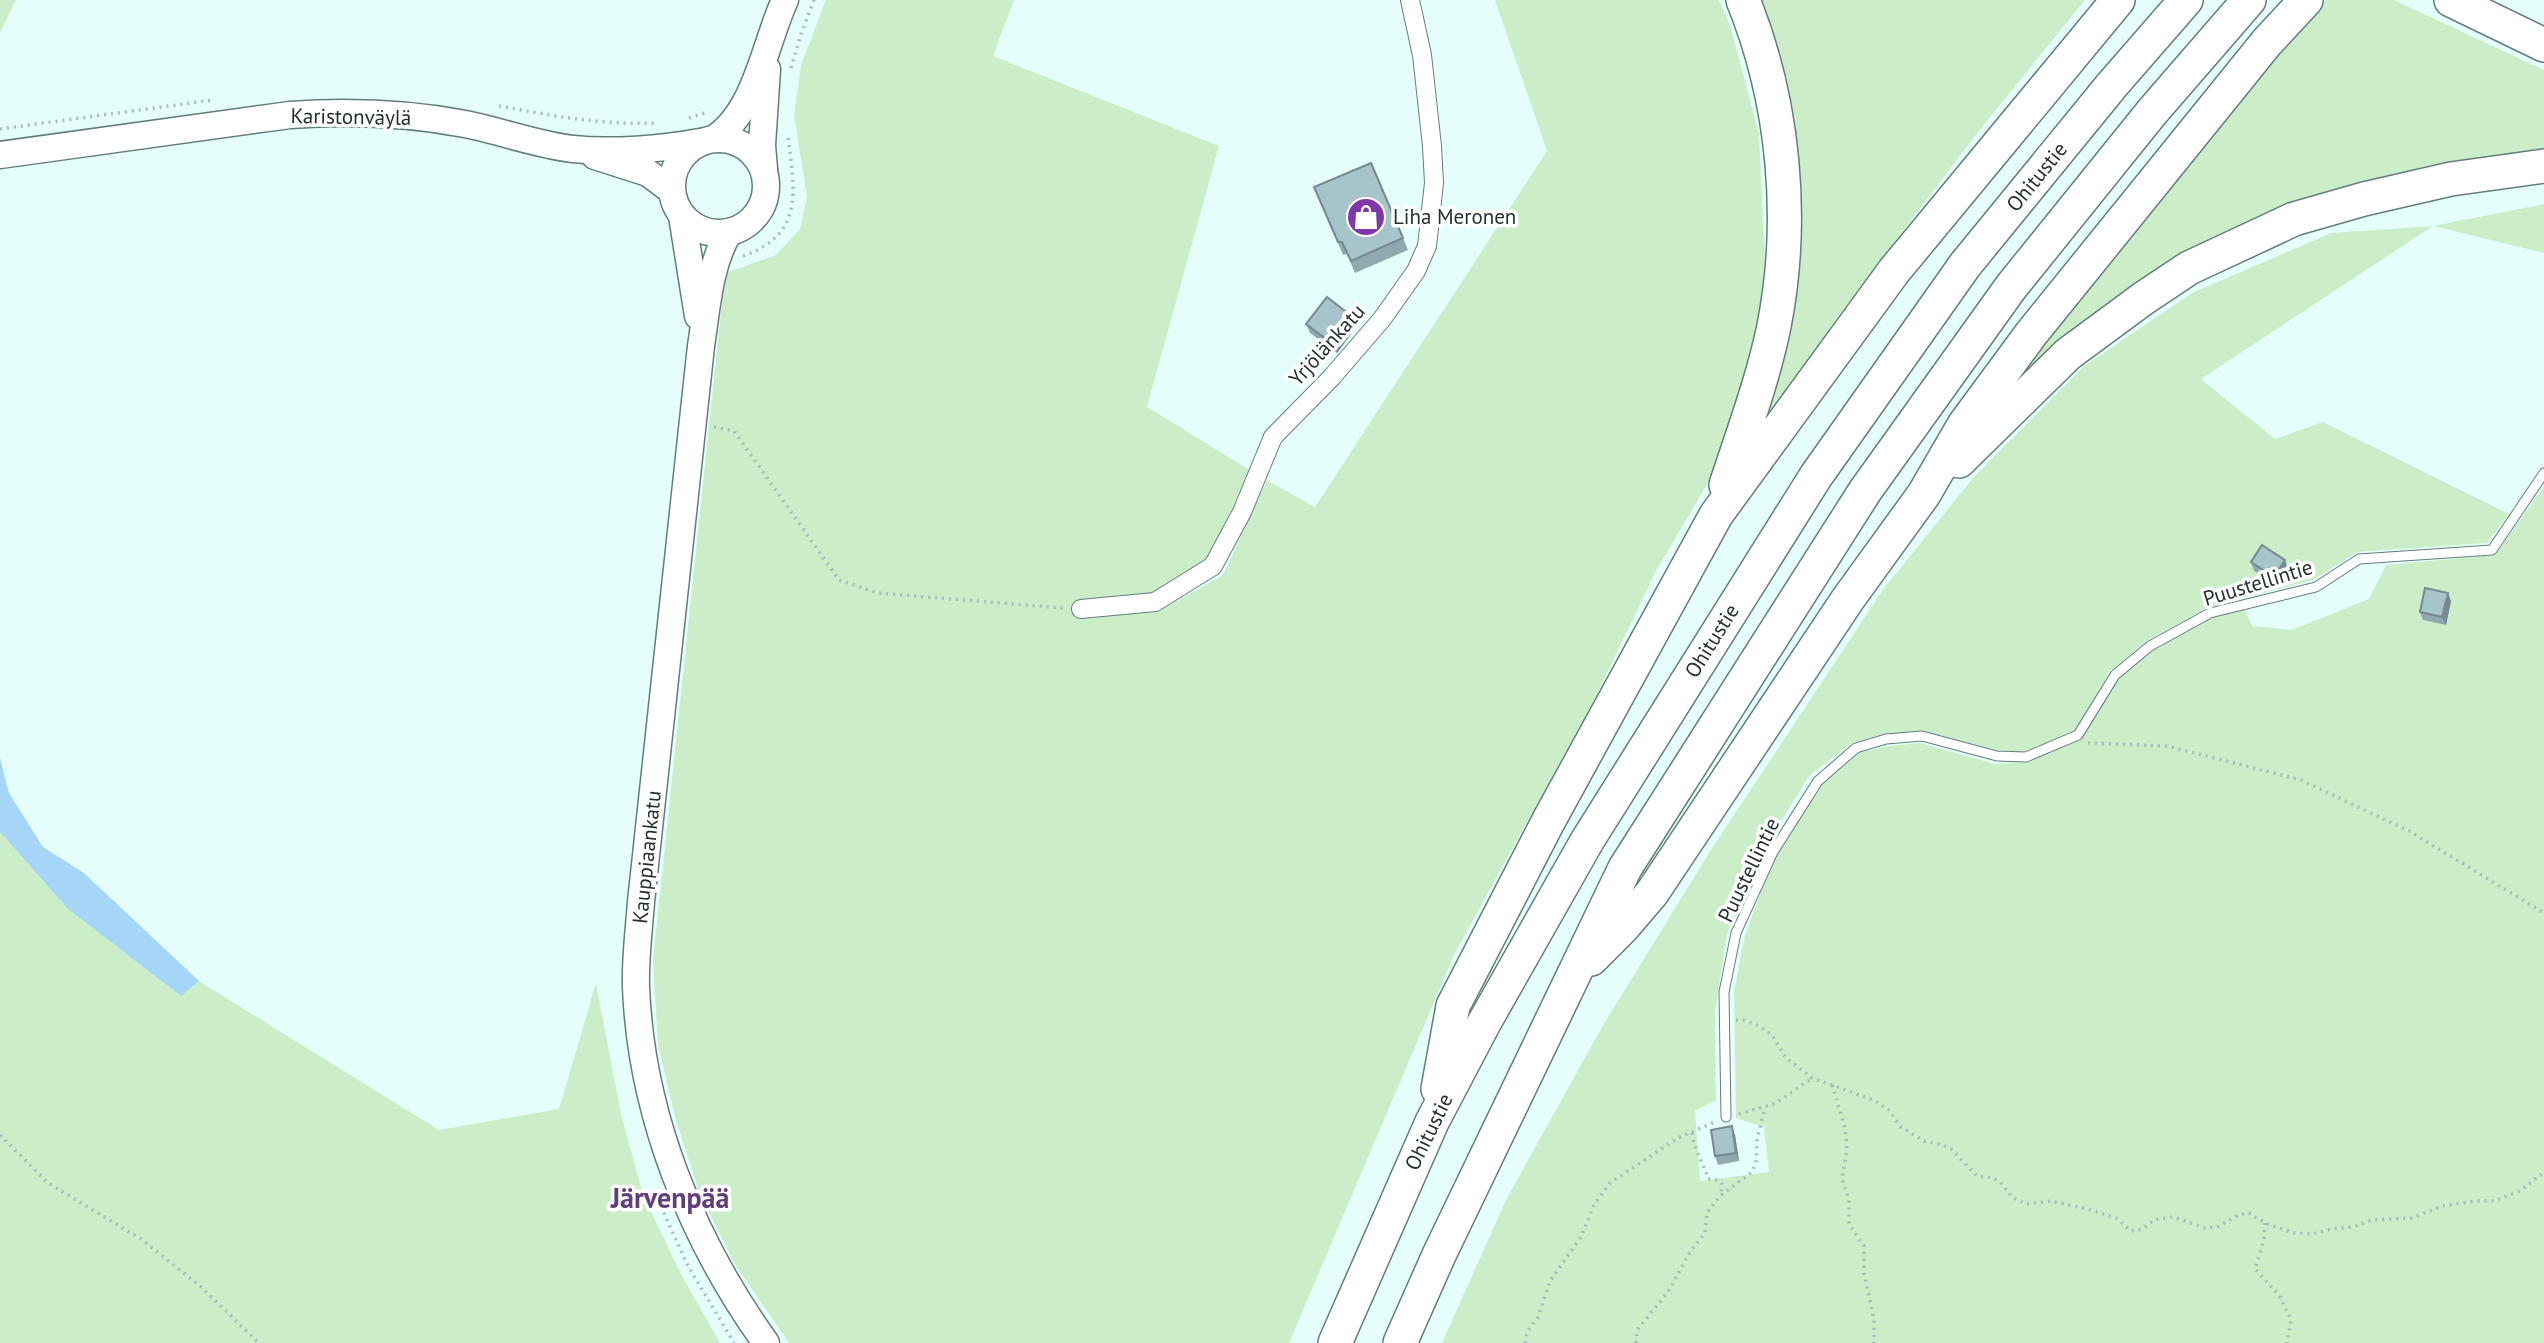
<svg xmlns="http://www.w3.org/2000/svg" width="2544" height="1343" font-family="'PT Sans',sans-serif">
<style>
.green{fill:#cbeec9}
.water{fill:#a5d5f7}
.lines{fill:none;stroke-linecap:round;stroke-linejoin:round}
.lane-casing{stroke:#627e7c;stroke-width:11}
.street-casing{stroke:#627e7c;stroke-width:20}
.secondary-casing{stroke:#627e7c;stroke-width:29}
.highway-casing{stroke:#627e7c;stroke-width:36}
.path{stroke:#a7bcba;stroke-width:3.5;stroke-dasharray:2 5;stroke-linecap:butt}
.lane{stroke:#fff;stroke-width:9}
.street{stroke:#fff;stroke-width:18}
.secondary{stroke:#fff;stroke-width:26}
.highway{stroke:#fff;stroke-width:33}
.wall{fill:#90a9af}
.shaded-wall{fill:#75898e}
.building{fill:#a7c4cb;stroke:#75898e;stroke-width:2}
.labels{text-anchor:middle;stroke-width:7;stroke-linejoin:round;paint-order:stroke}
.street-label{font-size:21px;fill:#24302f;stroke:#fff}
.poi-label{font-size:21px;fill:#24302f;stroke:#fff;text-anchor:start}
.district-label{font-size:28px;font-weight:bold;fill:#623f7a;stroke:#fff}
</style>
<rect width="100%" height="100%" fill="#e5fefc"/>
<g class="green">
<polygon points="0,0 16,0 0,33"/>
<polygon points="826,0 1014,0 993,56 1219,146 1147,407 1250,470 1209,559 1152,594 1080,601 1074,618 1159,611 1223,575 1267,480 1315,507 1547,151 1495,0 1719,0 1731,28 1759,134 1765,262 1756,346 1715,471 1656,571 1593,702 1455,953 1289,1343 789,1343 734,1263 700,1194 676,1121 658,1045 653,960 725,273 776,255 800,229 807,197 794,115 801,65"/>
<polygon points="1760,0 2085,0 1975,136 1839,315 1754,450 1786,348"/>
<polygon points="2326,0 2394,0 2544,70 2544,155 2330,198 1997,407 2155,201"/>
<polygon points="2544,204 2544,253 2433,226 2201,379 2275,439 2323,422 2509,514 2487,543 2357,552 2313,580 2207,608 2145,642 2109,672 2075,732 2027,752 1997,750 1924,731 1884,734 1852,743 1809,776 1758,859 1727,934 1715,1012 1716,1100 1695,1111 1700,1181 1769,1172 1764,1127 1736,1118 1734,991 1745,935 1776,853 1821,784 1859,753 1888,746 1920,743 1995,764 2027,762 2081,738 2118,679 2154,649 2214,616 2245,610 2252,626 2292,630 2369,599 2386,565 2495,555 2544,486 2544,1343 1442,1343 1506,1200 1602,1027 1709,853 1882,591 1973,478 2084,366 2192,293 2331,233 2433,226"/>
<polygon points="0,832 68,909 181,996 199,981 439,1130 559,1109 596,983 621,1114 643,1195 681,1274 720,1343 0,1343"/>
</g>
<polygon class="water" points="0,758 9,793 43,847 84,873 199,981 181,996 68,909 0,832"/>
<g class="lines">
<defs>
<polyline id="lane" points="1726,1117 1724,992 1736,933 1773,852 1818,781 1856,748 1886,739 1922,736 1997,756 2026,757 2078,735 2115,675 2150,646 2210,613 2316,587 2359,559 2492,550 2544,473"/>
<polyline id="street" points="1081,609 1155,602 1213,566 1242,512 1273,437 1332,377 1382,319 1416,271 1427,246 1434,183 1432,146 1422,55 1410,0"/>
<g id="secondary">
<path d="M 715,138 C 756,111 765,43 785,0"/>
<circle cx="719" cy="186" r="47"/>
<path d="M 0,155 L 290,115 C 348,111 407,113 465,124 C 501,131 537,145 573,149 C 612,153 662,149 700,142"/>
<polyline points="595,156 648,173 671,190"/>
<polyline points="764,169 762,145 767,69"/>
<polyline points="682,216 698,316"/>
<path d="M 729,232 C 709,265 707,308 701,346 L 641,902 C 639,930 635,959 636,987 C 641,1115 692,1240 766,1343"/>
</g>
<g id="highway">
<polyline points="2451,0 2544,45"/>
<polyline points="1959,461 2068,354 2144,298 2189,268 2294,219 2364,199 2451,179 2544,166"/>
<path d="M 1726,485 C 1743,433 1763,380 1774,326 C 1795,219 1784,101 1743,0"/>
<polyline points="1591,959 1623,927 1652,893 1848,599 1924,494 1964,425 2031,334 2267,42 2306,0"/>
<polyline points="1438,1089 1453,1006 1549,820 1716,515 1894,271 2118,0"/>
<polyline points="1335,1343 1432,1122 1484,1023 1587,841 1816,476 1965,265 2112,85 2186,0"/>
<polyline points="1400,1343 1439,1255 1625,868 1865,491 2011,287 2152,112 2249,0"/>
</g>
</defs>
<use href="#lane" class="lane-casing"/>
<use href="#street" class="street-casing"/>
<use href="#secondary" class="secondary-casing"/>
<use href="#highway" class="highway-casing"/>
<g class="path">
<polyline points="791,68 801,34 814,0"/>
<path d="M 499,106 C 556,116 599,125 658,123"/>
<polyline points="689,118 708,112"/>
<polyline points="0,129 213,100"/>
<path d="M 743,256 C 806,234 794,189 788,135"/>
<polyline points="714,427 734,431 839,580 878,593 1063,608"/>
<polyline points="2088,743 2167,746 2301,780 2409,831 2544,913"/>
<polyline points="1736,1020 1743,1020 1759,1026 1772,1035 1786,1058 1812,1078 1873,1100 1888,1109 1901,1127 1924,1141 1943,1145 1951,1149 1977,1176 1993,1178 2000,1182 2012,1197 2026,1204 2051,1201 2088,1209 2116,1218 2131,1231 2143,1229 2154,1220 2173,1217 2205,1228 2217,1227 2238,1215 2249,1213 2265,1223 2294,1233 2313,1234 2331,1229 2353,1227 2371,1220 2412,1218 2442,1206 2475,1201 2494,1201 2520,1191 2544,1172"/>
<polyline points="1832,1085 1845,1128 1847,1149 1842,1179 1849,1200 1849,1224 1864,1246 1864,1273 1874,1320 1874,1343"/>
<polyline points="1739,1114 1776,1103 1812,1078"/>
<path d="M 1692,1133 C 1694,1150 1703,1162 1708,1179 L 1718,1180 L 1722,1184 L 1721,1194"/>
<polyline points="0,1135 48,1183 141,1239 200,1286 259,1343"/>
<polyline points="658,1200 688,1266 734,1343"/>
<polyline points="2265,1223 2264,1240 2255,1269 2279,1295 2291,1320 2287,1343"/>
<polyline points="1525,1343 1527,1332 1538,1317 1550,1281 1581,1237 1594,1205 1610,1183 1678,1138 1715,1122"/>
<polyline points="1636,1343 1637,1330 1668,1292 1690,1252 1705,1233 1707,1213 1720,1196 1752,1172 1756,1162 1757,1139 1765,1108"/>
</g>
<use href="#lane" class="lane"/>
<use href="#street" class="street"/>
<use href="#secondary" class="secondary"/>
<use href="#highway" class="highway"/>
</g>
<g class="wall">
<polygon points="1314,187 1403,238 1408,250 1355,273 1347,254 1343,255"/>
<polygon points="1354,318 1357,326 1337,353 1310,333 1306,324"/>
<polygon points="2251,562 2288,569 2277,585 2254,571"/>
<polygon points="2451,601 2446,625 2423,620 2420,612"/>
<polygon points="1735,1135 1739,1161 1718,1165 1715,1156"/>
</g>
<g class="shaded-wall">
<polygon points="1354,318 1357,326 1337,353 1334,345"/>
<polygon points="2285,560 2288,569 2277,585 2274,577"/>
<polygon points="2448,593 2451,601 2446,625 2442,617"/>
<polygon points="1732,1126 1735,1135 1739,1161 1736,1153"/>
</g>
<g class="building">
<polygon points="1371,163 1403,238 1351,261 1342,242 1338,242 1314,187"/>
<polygon points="1327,297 1354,318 1334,345 1306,324"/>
<polygon points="2262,545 2285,560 2274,577 2251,562"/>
<polygon points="2425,588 2448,593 2442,617 2420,612"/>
<polygon points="1732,1126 1736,1153 1715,1156 1711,1130"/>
</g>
<defs>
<symbol id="shop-disc" viewBox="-11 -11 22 22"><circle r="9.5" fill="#7f37aa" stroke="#fff"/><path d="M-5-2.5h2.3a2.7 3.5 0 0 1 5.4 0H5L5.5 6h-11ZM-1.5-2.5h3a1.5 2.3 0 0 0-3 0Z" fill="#fff"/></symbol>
</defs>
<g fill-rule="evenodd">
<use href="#shop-disc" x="1344" y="195" width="44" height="44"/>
</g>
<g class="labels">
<g class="street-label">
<text transform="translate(351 117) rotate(1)" y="7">Karistonväylä</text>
<text transform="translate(2037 177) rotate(-51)" y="7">Ohitustie</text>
<text transform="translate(1327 345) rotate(-48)" y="7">Yrjölänkatu</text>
<text transform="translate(2258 583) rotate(-17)" y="7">Puustellintie</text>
<text transform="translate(1712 641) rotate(-58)" y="7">Ohitustie</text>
<text transform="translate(647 857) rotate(-84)" y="7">Kauppiaankatu</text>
<text transform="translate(1749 870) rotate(-64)" y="7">Puustellintie</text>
<text transform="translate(1429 1132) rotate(-64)" y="7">Ohitustie</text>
</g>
<g class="poi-label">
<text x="1393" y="224">Liha Meronen</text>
</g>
<g class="district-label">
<text x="670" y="1208">Järvenpää</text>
</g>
</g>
</svg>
